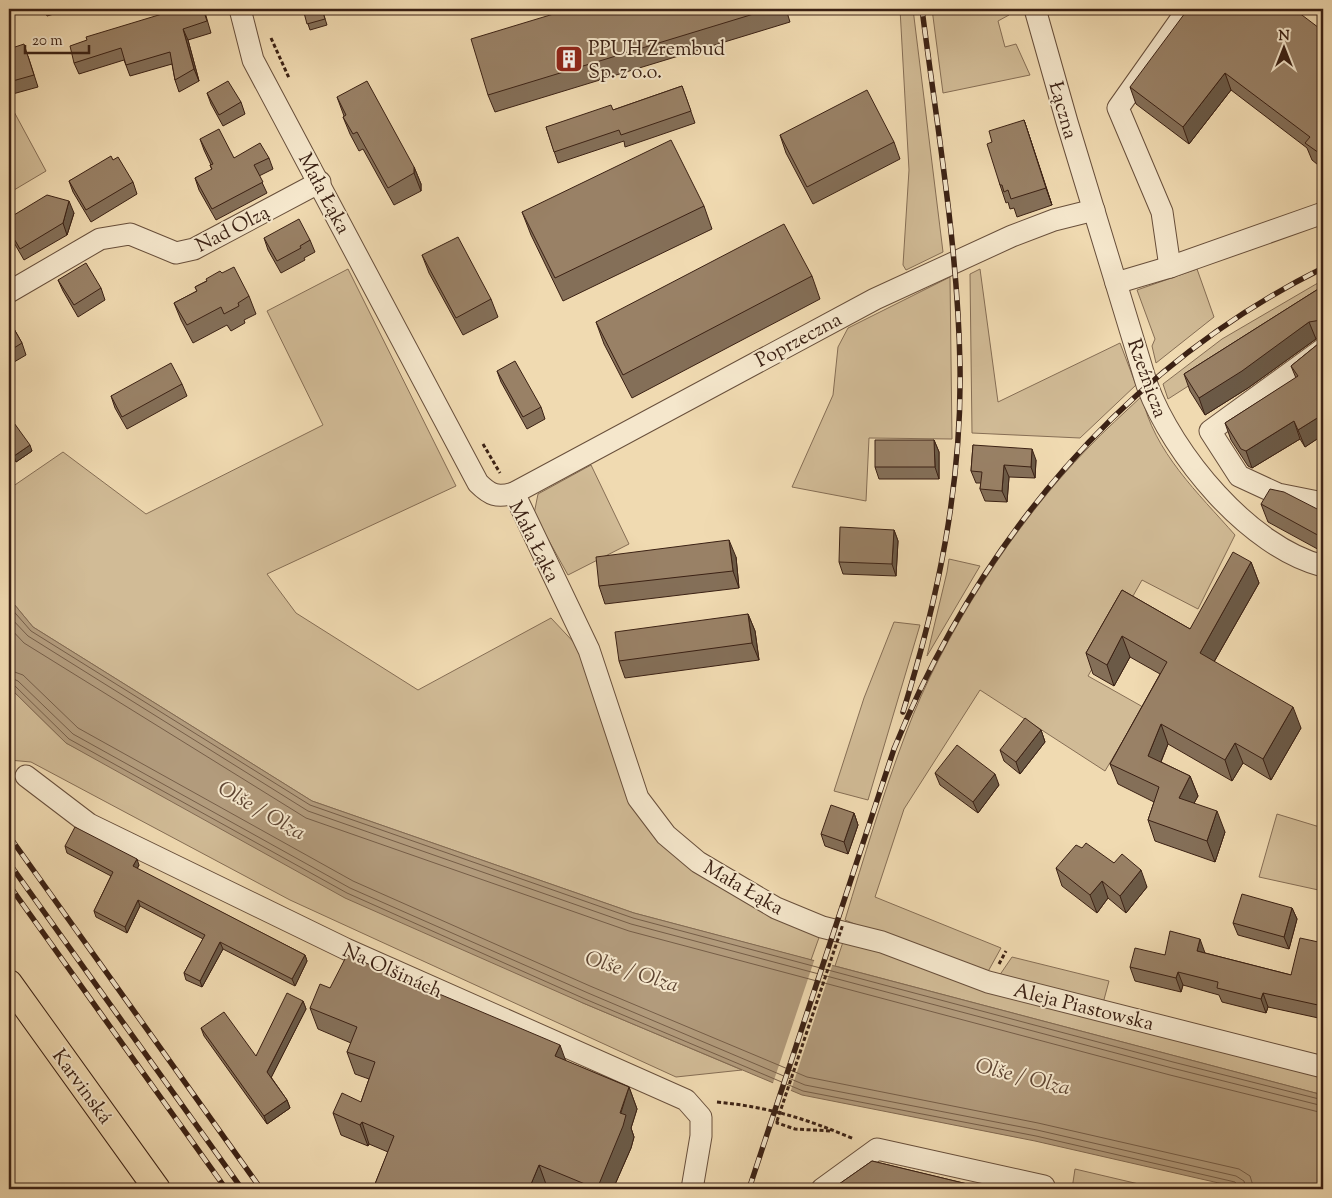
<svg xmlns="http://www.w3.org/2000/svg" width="1332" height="1198" font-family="'Sorts Mill Goudy',serif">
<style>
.green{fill:#d1bb96;stroke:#866e55}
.water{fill:#b29b7c;stroke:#826a52}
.pier{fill:#f0dab1}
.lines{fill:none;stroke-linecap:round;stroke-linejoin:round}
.shore{stroke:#765e48;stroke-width:1}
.minor-casing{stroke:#684f3b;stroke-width:23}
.major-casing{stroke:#3b2114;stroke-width:28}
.path{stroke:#3b2114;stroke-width:3;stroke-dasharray:4 2.5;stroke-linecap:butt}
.minor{stroke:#f5e7cc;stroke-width:21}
.major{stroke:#f0dab1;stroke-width:26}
.rail-casing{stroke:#3b2114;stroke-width:5.5}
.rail{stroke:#f5e7cc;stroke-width:4;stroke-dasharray:11;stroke-linecap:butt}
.path-bridge{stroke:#3b2114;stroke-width:3;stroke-dasharray:4 2.5;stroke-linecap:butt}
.wall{fill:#846f58;stroke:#3b2114}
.shaded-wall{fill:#6b5a47;stroke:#3b2114}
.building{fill:#998166;stroke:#3b2114}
.labels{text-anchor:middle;stroke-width:4;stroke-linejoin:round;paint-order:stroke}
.poi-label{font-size:20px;fill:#3b2114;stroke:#f5e7cc;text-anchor:start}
.street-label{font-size:20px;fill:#3b2114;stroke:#f5e7cc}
.water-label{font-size:21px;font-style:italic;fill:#5f4633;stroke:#f5e7cc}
</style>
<rect width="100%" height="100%" fill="#f0dab1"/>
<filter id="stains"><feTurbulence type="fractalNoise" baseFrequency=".004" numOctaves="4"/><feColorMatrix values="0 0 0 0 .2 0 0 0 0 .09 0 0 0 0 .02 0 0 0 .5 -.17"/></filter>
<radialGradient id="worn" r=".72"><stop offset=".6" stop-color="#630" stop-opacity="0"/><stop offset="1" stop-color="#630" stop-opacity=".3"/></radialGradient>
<g class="green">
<polygon points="900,9 913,9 943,252 906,270 903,265 909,170"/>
<polygon points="932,9 1008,9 1009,15 998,21 1005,47 1016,44 1030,75 943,93"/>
<polygon points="12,108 46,171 9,193 9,110"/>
<polygon points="348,269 456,486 267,574 296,613 418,690 551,618 581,650 671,850 821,932 811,960 634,913 312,801 33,627 9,598 9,489 63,452 146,514 323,425 267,311"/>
<polygon points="980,269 998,402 1120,343 1136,385 1080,438 972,433 970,274"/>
<polygon points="1197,269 1214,317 1156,363 1152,346 1155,339 1137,290"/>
<polygon points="950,277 952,439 869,438 866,501 792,487 833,395 838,347 848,328"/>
<polygon points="1323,280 1323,300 1168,399 1163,384 1222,339"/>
<path d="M 1142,396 C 1153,451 1199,494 1235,535 L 1198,609 L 1142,580 L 1088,676 L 1143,707 L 1105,771 L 980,690 L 904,809 L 875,897 L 1001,948 L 985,977 L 845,920 C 864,857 883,794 906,733 C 942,636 1015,523 1088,448 C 1105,430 1124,413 1142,396 Z"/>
<polygon points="591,465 629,544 568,575 534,514 538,494"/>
<polygon points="949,559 980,566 927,656 947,572"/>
<polygon points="894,622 920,625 868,800 834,791 864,698"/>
<polygon points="9,687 66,743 583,1003 742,1070 676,1077 290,900 31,762 9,760"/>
<polygon points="1277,814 1323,828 1323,891 1259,877"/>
<polygon points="844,939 1323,1072 1323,1095 835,966"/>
<polygon points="1012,957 1109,981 1102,1007 997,979"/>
<polygon points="1075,1169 1160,1189 1072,1189"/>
</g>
<polygon class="water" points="9,598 33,627 312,801 634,913 1323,1095 1323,1189 1245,1189 1035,1141 802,1095 583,1003 345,898 66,743 9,687"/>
<polygon class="pier" points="815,958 833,963 790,1093 772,1086"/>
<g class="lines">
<g class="shore">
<polyline points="9,606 31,631 310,805 633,918 1173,1062 1323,1100"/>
<polyline points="9,616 28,636 308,811 631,924 1172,1068 1323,1106"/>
<polyline points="9,627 24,643 306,818 629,931 1170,1075 1323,1113"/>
<polyline points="9,670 23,675 78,728 353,881 590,986 807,1077 1038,1123 1239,1169 1250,1176 1254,1189"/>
<polyline points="9,677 18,681 73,734 350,888 588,993 805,1085 1037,1130 1236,1176 1244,1181 1246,1189"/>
<polyline points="9,684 14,685 69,739 347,893 585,999 803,1091 1036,1136 1235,1182 1240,1189"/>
</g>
<defs>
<g id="minor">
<path d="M 240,9 L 253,60 L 478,483 C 490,495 497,498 514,493 L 875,299 L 1012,236 L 1054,220 L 1094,210"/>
<path d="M 1035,9 L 1067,122 L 1147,385 C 1173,455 1249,547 1323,566"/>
<polyline points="1170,267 1162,212 1118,108 1188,9"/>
<polyline points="1116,283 1170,267 1323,213"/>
<polyline points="9,292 100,239 130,234 176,253 194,249 320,182"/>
<polyline points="1323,349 1210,431 1239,476 1278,494 1323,503"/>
<polyline points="514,493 589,650 638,798 666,835 698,862 776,908 822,927 882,942 988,982 1323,1067"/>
<polyline points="26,776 89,824 346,949 686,1100 701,1117 701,1136 692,1189"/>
<polyline points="822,1189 877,1149 1044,1186 1044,1189"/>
</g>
<polyline id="major" points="9,983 157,1189"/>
</defs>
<use href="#minor" class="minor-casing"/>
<use href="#major" class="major-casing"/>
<g class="path">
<polyline points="271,38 289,78"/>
<polyline points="483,444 500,473"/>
<polyline points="999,964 1006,951"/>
<path d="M 717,1102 C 769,1107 807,1119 854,1139"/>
<polyline points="777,1121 777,1123 795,1129 831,1131"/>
</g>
<use href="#minor" class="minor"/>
<use href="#major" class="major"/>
<defs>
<g id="rail">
<path d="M 903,712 C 938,599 962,485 960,366 C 958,247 937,127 922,9"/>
<polyline points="9,836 261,1189"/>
<polyline points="9,863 242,1189"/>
<polyline points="9,885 226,1189"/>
<path d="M 749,1189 L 894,749 C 978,543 1122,368 1323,268"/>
</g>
</defs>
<use href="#rail" class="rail-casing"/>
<use href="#rail" class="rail"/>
<polyline class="path-bridge" points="777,1121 843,924"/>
</g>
<g class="wall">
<polygon points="44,9 71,9 47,16"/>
<polygon points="161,9 204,9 211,33 188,40 199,81 179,92 175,80 172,64 130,76 124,60 79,74 74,63 162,14"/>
<polygon points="303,9 322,9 327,25 310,30"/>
<polygon points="367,9 385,9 369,14"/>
<polygon points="570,9 786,9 790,22 495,112 488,95"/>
<polygon points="1323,31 1323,169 1312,160 1307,148 1231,90 1189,144 1136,104 1130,87"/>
<polygon points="9,49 28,56 38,87 9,95"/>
<polygon points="682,86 695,123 625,147 624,141 558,163 546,127 613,110"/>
<polygon points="207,93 241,102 245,114 223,126 211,104"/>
<polygon points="337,97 414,167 421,184 421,191 394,205 363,149 359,151 350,134 343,117 344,116"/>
<polygon points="1024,120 1052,205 1017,217 1014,208 1010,209 1008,202 1006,203 1000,185 992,142"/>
<polygon points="780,135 894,142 900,159 813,204 786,153"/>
<polygon points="200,139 234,158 269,158 273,169 259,176 267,193 216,220 199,190 195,178 212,170 210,165 211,165 204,150"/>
<polygon points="113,160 133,182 137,194 91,222 73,192 69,181"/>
<polygon points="704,206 712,229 563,301 531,235 522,212"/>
<polygon points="74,213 67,235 24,260 9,234 9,218"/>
<polygon points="264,238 310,240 315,252 304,258 305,260 281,273 268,250"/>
<polygon points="422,255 491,299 498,317 463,335 429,273"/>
<polygon points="222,273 249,296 256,314 244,320 245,323 231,331 227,325 193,343 181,320 174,303 197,291 195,287"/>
<polygon points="812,276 820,299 632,398 604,344 596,322"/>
<polygon points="58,280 101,288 105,300 78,317 63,291"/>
<polygon points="1323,286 1323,338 1316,339 1248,388 1205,415 1190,391 1184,374"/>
<polygon points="9,320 22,343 26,355 9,365"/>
<polygon points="1323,340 1323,435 1305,447 1300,439 1252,468 1248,466 1231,440 1225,423 1296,378 1291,366"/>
<polygon points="497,371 541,407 545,419 527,429 501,382"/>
<polygon points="182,384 187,396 127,429 115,408 111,396"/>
<polygon points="9,416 32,451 16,462 9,451"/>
<polygon points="934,440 939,452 939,479 879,479 875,467"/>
<polygon points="973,445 1036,460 1035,478 1009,477 1007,502 985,501 980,489 981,483 976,483 971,471"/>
<polygon points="1261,504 1323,512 1323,552 1268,522"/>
<polygon points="894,530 898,541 896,576 843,574 839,562"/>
<polygon points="736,557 739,588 605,604 599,586"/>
<polygon points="1251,562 1259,583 1214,662 1301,728 1271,780 1243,763 1232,781 1168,744 1161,762 1190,776 1198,796 1194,803 1225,832 1215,862 1155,841 1148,820 1154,802 1118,784 1110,764 1160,674 1130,657 1114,686 1093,674 1086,653 1122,590 1190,629"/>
<polygon points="748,614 755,631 759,660 625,678 619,661"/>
<polygon points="1041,730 1045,742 1020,774 1004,761 1000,750"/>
<polygon points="935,773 999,785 978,813 940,785"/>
<polygon points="854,813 858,825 848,854 825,846 821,834"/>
<polygon points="65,846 139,865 137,869 305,955 307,961 295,986 223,949 202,987 186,980 184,973 203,939 140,906 127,933 96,917 94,911 111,876 67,853"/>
<polygon points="1082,848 1114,863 1147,887 1126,913 1108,898 1097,913 1062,886 1056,868"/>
<polygon points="1292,908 1297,919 1289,949 1238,935 1233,923"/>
<polygon points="1323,943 1323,1019 1268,1007 1266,1013 1222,1002 1219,995 1183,985 1181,992 1135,981 1130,967 1165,955 1205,953 1291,975"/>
<polygon points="330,988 566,1061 629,1087 637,1109 631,1128 634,1137 631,1148 613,1189 553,1189 547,1187 546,1189 373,1189 388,1152 369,1144 368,1146 341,1135 333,1113 361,1102 369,1079 355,1074 347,1052 351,1043 318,1029 310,1008"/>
<polygon points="303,1001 306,1009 271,1077 287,1100 290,1108 267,1124 204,1036 201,1028 256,1056"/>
<polygon points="872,1161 988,1189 832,1189"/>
</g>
<g class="shaded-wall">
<polygon points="183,29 188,40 199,81 194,69"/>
<polygon points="1225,73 1231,90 1189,144 1183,127"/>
<polygon points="1024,120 1030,138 1052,205 1046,188"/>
<polygon points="1323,147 1323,165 1319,153"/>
<polygon points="414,167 421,184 421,191 414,173"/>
<polygon points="69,201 74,213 67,235 63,223"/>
<polygon points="1309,322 1316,339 1248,388 1205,415 1199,398"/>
<polygon points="1322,415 1323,419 1323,435 1305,447 1298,430"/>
<polygon points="1294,421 1300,439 1252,468 1246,451"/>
<polygon points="934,440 939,452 939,479 935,467"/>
<polygon points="30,445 32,451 16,462 14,456"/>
<polygon points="1032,449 1036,460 1035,478 1031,467"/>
<polygon points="1004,465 1009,477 1007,502 1002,491"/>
<polygon points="894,530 898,541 896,576 892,564"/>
<polygon points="729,540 736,557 739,588 733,571"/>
<polygon points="1251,562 1259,583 1207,674 1200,653"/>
<polygon points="748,614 755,631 759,660 752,643"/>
<polygon points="1122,636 1130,657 1114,686 1107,665"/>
<polygon points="1293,707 1301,728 1271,780 1263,759"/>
<polygon points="1161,724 1168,744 1155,776 1148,756"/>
<polygon points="1041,730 1045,742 1020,774 1016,762"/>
<polygon points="1235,743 1243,763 1232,781 1225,760"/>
<polygon points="995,774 999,785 978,813 973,802"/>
<polygon points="1190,776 1198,796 1186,818 1179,798"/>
<polygon points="1217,811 1225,832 1215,862 1207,841"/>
<polygon points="854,813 858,825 848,854 844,842"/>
<polygon points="137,859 139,865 135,873 133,866"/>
<polygon points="1141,870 1147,887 1126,913 1120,896"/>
<polygon points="1102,881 1108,898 1097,913 1090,895"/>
<polygon points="138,900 140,906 127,933 125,927"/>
<polygon points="1292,908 1297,919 1289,949 1284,937"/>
<polygon points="1200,939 1205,953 1197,951"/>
<polygon points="220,942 223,949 202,987 200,981"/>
<polygon points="305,955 307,961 295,986 292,979"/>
<polygon points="1178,972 1183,985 1181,992 1176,978"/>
<polygon points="1323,983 1323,1019 1318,1005"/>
<polygon points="1263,993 1268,1007 1266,1013 1261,999"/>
<polygon points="303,1001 306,1009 270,1080 267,1072"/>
<polygon points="560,1045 568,1067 555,1056"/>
<polygon points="629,1087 637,1109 631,1128 634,1137 631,1148 613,1189 597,1189"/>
<polygon points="287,1100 290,1108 267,1124 264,1116"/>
<polygon points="362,1122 369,1144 368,1146 360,1125"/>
<polygon points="539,1165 547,1187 546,1189 529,1189"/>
<polygon points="876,1184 878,1189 869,1189"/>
</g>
<g class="building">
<polygon points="161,9 203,9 207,21 183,29 194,69 175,80 170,52 126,65 121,48 74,63 70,46 87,40 86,37 162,14"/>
<polygon points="303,9 322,9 325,19 307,24"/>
<polygon points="570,9 770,9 488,95 471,39"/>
<polygon points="1188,9 1294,9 1323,31 1323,147 1319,153 1305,143 1310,137 1225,73 1183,127 1130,87"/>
<polygon points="24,44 34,75 9,82 9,49"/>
<polygon points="228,81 241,102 219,115 207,93"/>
<polygon points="367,81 414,167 414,173 388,188 357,132 353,134 343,117 346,115 337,97"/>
<polygon points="682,86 691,111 621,135 619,130 554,152 546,127 611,105 613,110"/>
<polygon points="867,90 894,142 807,187 780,135"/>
<polygon points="1024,120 1046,188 1011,199 1008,190 1004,192 1002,185 1000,185 987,144 992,142 989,131"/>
<polygon points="219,129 234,158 260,143 269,158 254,165 263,182 212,209 195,178 212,169 210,165 213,164 200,139"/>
<polygon points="671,140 704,206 555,278 522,212"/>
<polygon points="111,156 113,160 118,157 133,182 86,210 69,181"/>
<polygon points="47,195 69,201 63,223 20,249 9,230 9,218"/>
<polygon points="299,219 310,240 300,246 301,248 277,261 264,238"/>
<polygon points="784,224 812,276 623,375 596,322"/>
<polygon points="458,237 491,299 456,318 422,255"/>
<polygon points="86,263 101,288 74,305 58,280"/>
<polygon points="234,267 249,296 238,303 239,306 224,314 221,307 187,325 174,303 197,291 195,287 207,281 206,279 220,271 222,273"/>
<polygon points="1323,286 1323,322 1321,320 1309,322 1242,371 1199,398 1184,374"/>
<polygon points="9,320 22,343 9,351"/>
<polygon points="1323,340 1323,417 1322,415 1298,430 1294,421 1246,451 1241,449 1225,423 1298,376 1291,366"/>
<polygon points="515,361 541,407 523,417 497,371"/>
<polygon points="171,363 182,384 122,417 111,396"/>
<polygon points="9,416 30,445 14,456 9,449"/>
<polygon points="875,440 934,440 935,467 875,467"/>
<polygon points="973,445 1032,449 1031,467 1004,465 1002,491 980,489 982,472 971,471"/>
<polygon points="1270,489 1284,492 1323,512 1323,538 1261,504"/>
<polygon points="840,527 894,530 892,564 839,562"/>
<polygon points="729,540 733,571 599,586 596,557"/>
<polygon points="1233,552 1251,562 1200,653 1293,707 1263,759 1235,743 1225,760 1161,724 1148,756 1190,776 1179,798 1217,811 1207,841 1148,820 1159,787 1110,764 1167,662 1122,636 1107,665 1086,653 1122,590 1190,629"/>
<polygon points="748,614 752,643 619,661 615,632"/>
<polygon points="1025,718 1041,730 1016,762 1000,750"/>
<polygon points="957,745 995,774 973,802 935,773"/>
<polygon points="831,805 854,813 844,842 821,834"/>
<polygon points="75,827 137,859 133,866 305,955 292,979 220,942 200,981 184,973 205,935 138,900 125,927 94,911 113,872 65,846"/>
<polygon points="1086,843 1114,863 1122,854 1141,870 1120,896 1102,881 1090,895 1056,868 1076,845 1082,848"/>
<polygon points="1242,894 1292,908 1284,937 1233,923"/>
<polygon points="1170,931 1200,939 1197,951 1291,975 1300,938 1323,943 1323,983 1318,1005 1263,993 1261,999 1217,988 1218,982 1178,972 1176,978 1130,967 1135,948 1165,955"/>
<polygon points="347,955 560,1045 555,1056 629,1087 620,1113 626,1115 623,1126 597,1189 539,1165 529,1189 373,1189 394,1136 362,1122 360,1125 333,1113 342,1093 361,1102 375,1062 347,1052 357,1027 310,1008 320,984 330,988"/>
<polygon points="287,993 303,1001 267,1072 287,1100 264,1116 201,1028 224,1012 256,1056"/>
<polygon points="872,1161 988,1189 896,1189 876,1184 869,1189 832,1189"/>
</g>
<defs>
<symbol id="building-square" viewBox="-11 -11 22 22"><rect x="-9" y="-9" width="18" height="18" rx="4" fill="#8f2418" stroke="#f5e7cc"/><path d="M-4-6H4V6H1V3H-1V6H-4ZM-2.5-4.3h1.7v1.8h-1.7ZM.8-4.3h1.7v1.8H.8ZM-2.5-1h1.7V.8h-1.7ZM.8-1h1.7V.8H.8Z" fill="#fff"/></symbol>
</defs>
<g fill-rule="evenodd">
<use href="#building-square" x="553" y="43" width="32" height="32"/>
</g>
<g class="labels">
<g class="poi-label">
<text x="588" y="55">PPUH Zrembud<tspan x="588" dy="23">Sp. z o.o.</tspan></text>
</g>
<g class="street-label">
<text transform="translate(1064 110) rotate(74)" y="7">Łączna</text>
<text transform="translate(325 193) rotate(62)" y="7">Mała Łąka</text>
<text transform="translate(232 228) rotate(-27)" y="7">Nad Olzą</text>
<text transform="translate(798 339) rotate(-28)" y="7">Poprzeczna</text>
<text transform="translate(1148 378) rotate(70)" y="7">Rzeźnicza</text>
<text transform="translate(535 541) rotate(63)" y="7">Mała Łąka</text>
<text transform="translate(744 887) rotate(30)" y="7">Mała Łąka</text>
<text transform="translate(393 970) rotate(24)" y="7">Na Olšinách</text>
<text transform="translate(1084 1006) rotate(14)" y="7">Aleja Piastowska</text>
<text transform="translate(83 1086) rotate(54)" y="7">Karvinská</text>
</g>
<g class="water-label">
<text transform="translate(262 810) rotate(30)" y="7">Olše / Olza</text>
<text transform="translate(632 971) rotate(17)" y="7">Olše / Olza</text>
<text transform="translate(1023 1076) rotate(14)" y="7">Olše / Olza</text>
</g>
</g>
<rect width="1332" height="1198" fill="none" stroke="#f0dab1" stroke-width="30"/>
<rect x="10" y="10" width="1312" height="1178" fill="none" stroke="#3b2114" stroke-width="2.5"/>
<rect x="15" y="15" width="1302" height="1168" fill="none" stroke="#3b2114"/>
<g transform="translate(1284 48)" stroke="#f5e7cc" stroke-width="4" paint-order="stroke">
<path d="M0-4L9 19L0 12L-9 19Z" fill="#3b2114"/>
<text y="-8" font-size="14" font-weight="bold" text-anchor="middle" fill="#3b2114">N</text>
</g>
<path d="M25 45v8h64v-8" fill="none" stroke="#3b2114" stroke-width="2.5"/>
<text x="32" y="45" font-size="15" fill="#3b2114" stroke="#f5e7cc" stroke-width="4" paint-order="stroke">20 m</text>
<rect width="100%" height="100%" filter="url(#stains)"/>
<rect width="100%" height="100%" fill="url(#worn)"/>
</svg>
